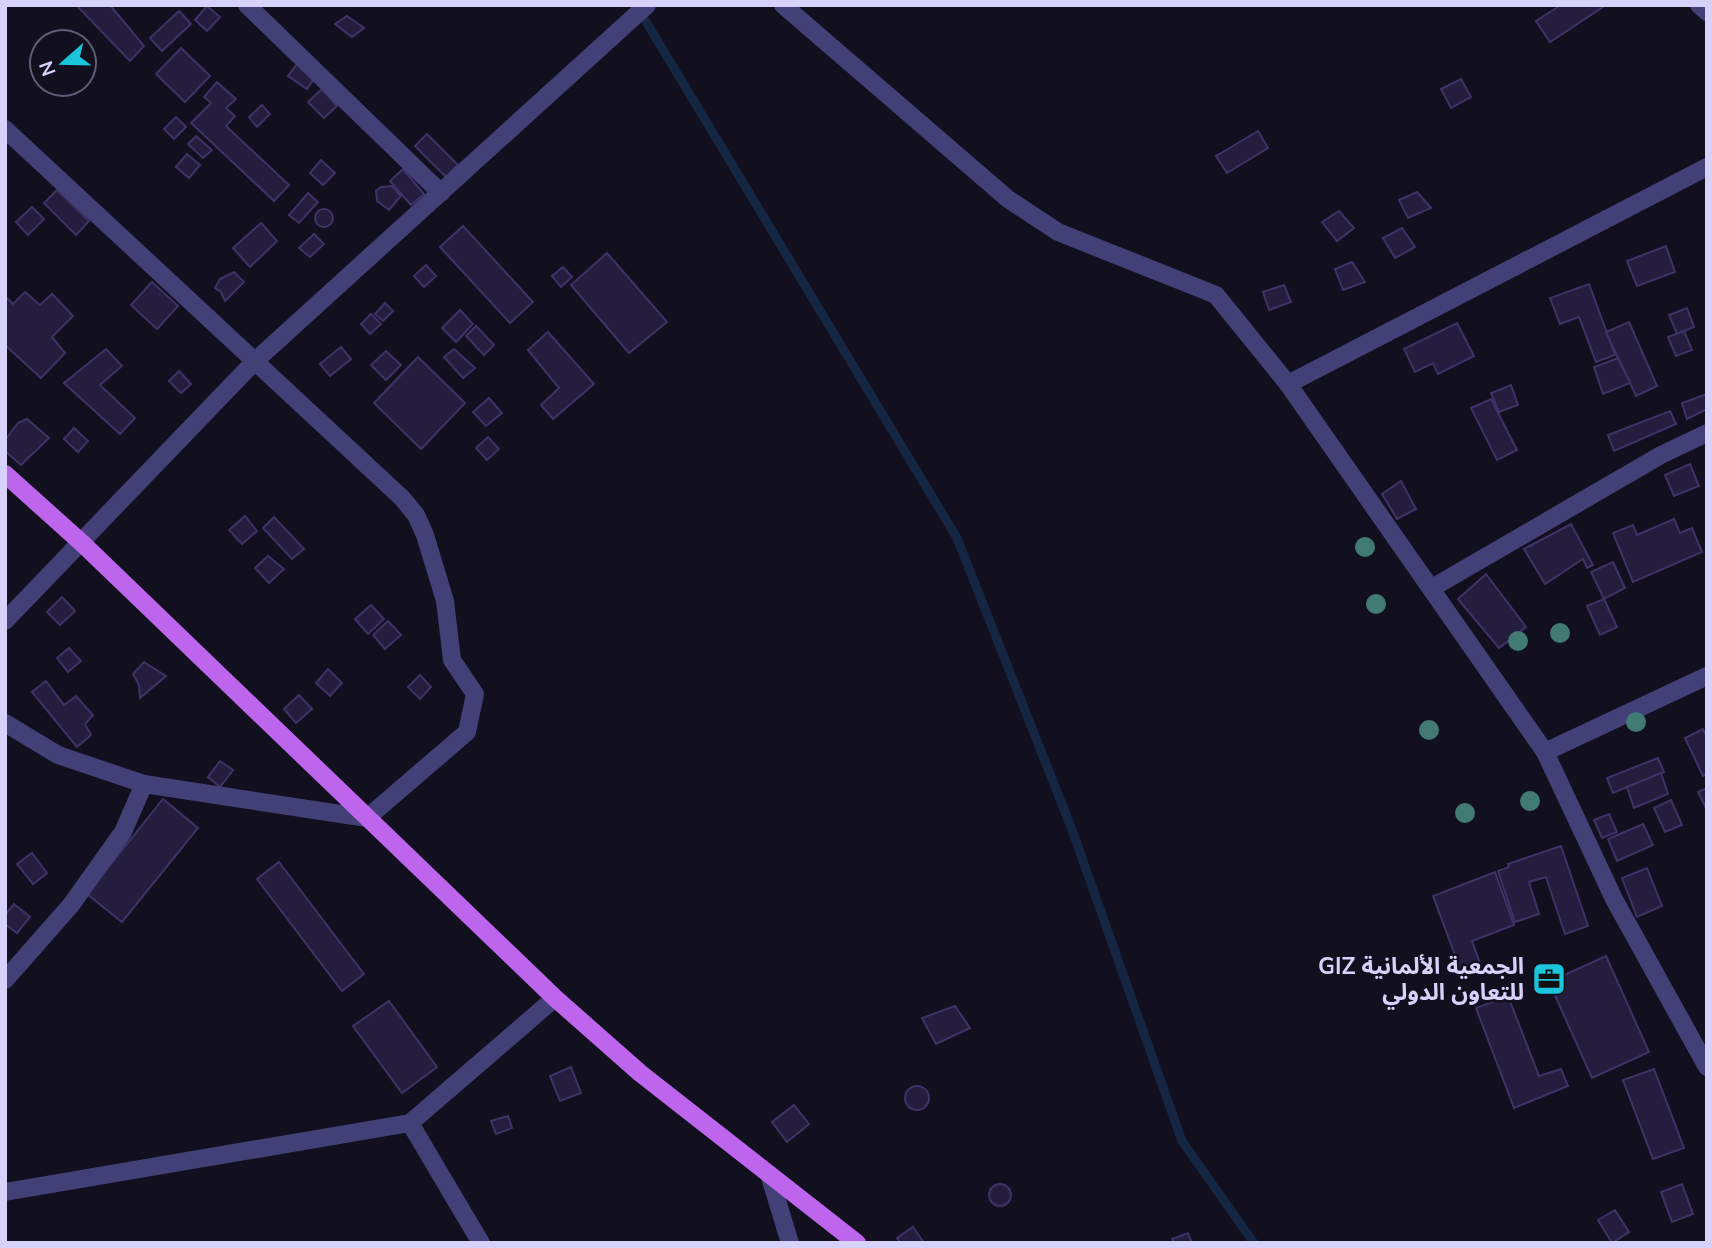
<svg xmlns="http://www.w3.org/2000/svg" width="1712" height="1248" font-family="'Nunito Sans','Noto Sans Arabic',sans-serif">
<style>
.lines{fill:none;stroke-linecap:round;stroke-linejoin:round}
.stream{stroke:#152643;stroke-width:9}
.building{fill:#241d3d;stroke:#3e3267;stroke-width:2}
.minor{stroke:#434078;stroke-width:18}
.major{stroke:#bd66ed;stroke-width:18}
.tree{fill:#417973}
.labels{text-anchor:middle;stroke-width:5;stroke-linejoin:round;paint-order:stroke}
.poi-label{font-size:23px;font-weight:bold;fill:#d7d2fa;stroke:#120f1f;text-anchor:end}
</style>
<rect width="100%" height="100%" fill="#120f1f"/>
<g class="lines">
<polyline class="stream" points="639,10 957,538 1071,827 1182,1141 1254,1243"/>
</g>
<g class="building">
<polygon points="80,5 110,5 144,46 130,61 78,7"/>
<polygon points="1561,5 1606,5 1550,42 1536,21"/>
<polygon points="207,6 220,17 207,31 195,20"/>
<polygon points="179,11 191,24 162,51 150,38"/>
<polygon points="347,16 364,28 352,37 335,24"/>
<polygon points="181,48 210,76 185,102 156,74"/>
<polygon points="299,61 317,74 307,89 288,76"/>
<polygon points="1461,79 1471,97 1451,108 1441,89"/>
<polygon points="217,82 236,99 226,108 235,116 226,126 289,185 274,201 191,123 211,103 204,97"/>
<polygon points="322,89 337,106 324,118 308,102"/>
<polygon points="262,105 270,114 257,127 249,117"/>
<polygon points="176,117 186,127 174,139 164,129"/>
<polygon points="1258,131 1268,148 1227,173 1216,156"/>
<polygon points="427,134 458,165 446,177 415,146"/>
<polygon points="196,136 212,150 203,158 188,144"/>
<polygon points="187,154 200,165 189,178 176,167"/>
<polygon points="321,160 335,173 323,185 310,173"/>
<polygon points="403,169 424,194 411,205 390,181"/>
<polygon points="392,186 401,196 389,210 377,201 376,191 381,187"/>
<polygon points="57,190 89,221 76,235 44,203"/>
<polygon points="1417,192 1431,208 1408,218 1399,200"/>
<polygon points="308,193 318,202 299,223 289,215"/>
<polygon points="32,207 44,219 28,235 16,222"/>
<circle cx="324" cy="218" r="9"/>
<polygon points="1339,211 1354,228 1337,241 1322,222"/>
<polygon points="261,223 277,241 250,267 233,248"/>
<polygon points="463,226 533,302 510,323 440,247"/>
<polygon points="1402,228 1415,247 1395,258 1383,238"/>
<polygon points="314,234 324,244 310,257 299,248"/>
<polygon points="1666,246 1675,272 1637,286 1627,261"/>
<polygon points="607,253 667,322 629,353 571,285"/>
<polygon points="1352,262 1365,282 1343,290 1335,269"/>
<polygon points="426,265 436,276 424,287 414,276"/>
<polygon points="563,267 572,277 561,287 552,276"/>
<polygon points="234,272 244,282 225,301 221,292 215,288 220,279"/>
<polygon points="152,282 178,306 157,329 131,305"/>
<polygon points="1589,284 1615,355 1596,362 1579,317 1560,324 1550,298"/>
<polygon points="1284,285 1291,302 1269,310 1263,292"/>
<polygon points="25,292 40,305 52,294 73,316 52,337 65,353 41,378 5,345 5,296 13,304"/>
<polygon points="385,303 393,311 383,321 375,314"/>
<polygon points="1687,308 1694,327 1677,334 1669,315"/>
<polygon points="460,310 473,324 456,342 442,328"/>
<polygon points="371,314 381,324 370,334 361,324"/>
<polygon points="1629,322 1657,386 1636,396 1606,332"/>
<polygon points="1457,323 1474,356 1438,374 1433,363 1415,372 1404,349"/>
<polygon points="476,326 494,345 484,355 466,336"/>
<polygon points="1684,331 1692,350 1676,356 1668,337"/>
<polygon points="548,332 594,384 553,419 541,405 559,388 528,350"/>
<polygon points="341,347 351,359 330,376 320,364"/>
<polygon points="106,349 122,366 100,385 135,418 120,434 64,383"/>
<polygon points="454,349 475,368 463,378 444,357"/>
<polygon points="386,351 401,365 386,380 371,365"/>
<polygon points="418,357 465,403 421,449 374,403"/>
<polygon points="1618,358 1630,383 1603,394 1594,367"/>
<polygon points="179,371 191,384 181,393 169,381"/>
<polygon points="1511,385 1518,405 1499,412 1491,393"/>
<polygon points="1707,394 1707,409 1687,419 1682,403"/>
<polygon points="489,398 502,413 486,426 473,412"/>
<polygon points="1491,399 1517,450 1497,460 1471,408"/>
<polygon points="1670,411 1676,424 1614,451 1608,435"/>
<polygon points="27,419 49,438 21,465 5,451 5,440 18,423"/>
<polygon points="74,428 88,441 78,452 64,439"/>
<polygon points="488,437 499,449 487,460 476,448"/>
<polygon points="1690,464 1699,486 1674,496 1665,475"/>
<polygon points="1401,481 1416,509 1397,519 1382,494"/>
<polygon points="245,516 257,531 242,544 229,530"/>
<polygon points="274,517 304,549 292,559 263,528"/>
<polygon points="1674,519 1680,533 1692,528 1702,552 1633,582 1613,533 1633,525 1637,535"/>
<polygon points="1571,524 1593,565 1587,568 1583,559 1545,584 1524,549"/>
<polygon points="268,556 284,569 269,583 255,568"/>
<polygon points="1613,562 1625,588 1604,599 1591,572"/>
<polygon points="1486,574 1526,627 1499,648 1458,599"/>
<polygon points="62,597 75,611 60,625 47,612"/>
<polygon points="1604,599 1617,627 1600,635 1587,606"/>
<polygon points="371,605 384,619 368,634 355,619"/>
<polygon points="388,621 401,635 385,649 373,635"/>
<polygon points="69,648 81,661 68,672 57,658"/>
<polygon points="144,662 166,676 140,698 139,685 133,674"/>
<polygon points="328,669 342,683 330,696 316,683"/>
<polygon points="420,675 431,687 420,699 408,687"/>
<polygon points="46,681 64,705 76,696 93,715 85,724 91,735 77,747 32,692"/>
<polygon points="299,695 312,709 296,723 284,709"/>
<polygon points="1703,729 1707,737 1707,774 1703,776 1685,738"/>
<polygon points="1658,758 1664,772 1613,793 1607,778"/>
<polygon points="220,761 233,770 220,787 208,777"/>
<polygon points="1661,773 1668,794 1634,808 1627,787"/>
<polygon points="1707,788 1707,810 1698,792"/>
<polygon points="163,799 198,828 122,922 87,894"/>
<polygon points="1671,800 1682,825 1665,832 1654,808"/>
<polygon points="1609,814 1617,832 1602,838 1594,820"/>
<polygon points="1643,824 1653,845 1617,861 1608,839"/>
<polygon points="1561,846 1588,926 1565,934 1546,877 1529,882 1539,914 1515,922 1498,871 1509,867 1508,864"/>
<polygon points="32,853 47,873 33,884 17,864"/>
<polygon points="279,862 364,974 342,991 257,879"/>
<polygon points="1647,868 1662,906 1637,917 1622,878"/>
<polygon points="1495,872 1514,925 1472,941 1480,963 1461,971 1433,896"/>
<polygon points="14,904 30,917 17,933 5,924 5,915"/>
<polygon points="1606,956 1649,1052 1592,1078 1549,982"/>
<polygon points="1508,996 1539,1076 1561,1069 1568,1086 1514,1108 1476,1008"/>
<polygon points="389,1001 437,1067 402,1093 353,1026"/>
<polygon points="955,1006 970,1028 936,1044 922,1018"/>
<polygon points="571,1067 581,1093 560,1101 550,1076"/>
<polygon points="1654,1069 1684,1148 1653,1159 1623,1080"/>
<circle cx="917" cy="1098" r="12"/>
<polygon points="794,1105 809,1124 787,1142 772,1122"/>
<polygon points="508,1116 512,1128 496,1134 491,1121"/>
<circle cx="1000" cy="1195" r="11"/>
<polygon points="1682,1184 1693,1214 1672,1222 1661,1192"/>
<polygon points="1615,1210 1629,1232 1612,1243 1598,1220"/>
<polygon points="913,1227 924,1243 900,1243 897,1238"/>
<polygon points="1188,1233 1192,1243 1174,1243 1172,1239"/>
</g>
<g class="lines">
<g class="minor">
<polyline points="247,5 441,193"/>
<polyline points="783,5 1008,199 1058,232 1216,295 1288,384 1545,752 1615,901 1707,1067"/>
<polyline points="1699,5 1707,12"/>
<polyline points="5,129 402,498 416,515 425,535 445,601 452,660 475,694 467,732 367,818 144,784 58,755 5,723"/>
<polyline points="1288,384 1707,167"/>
<polyline points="1432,588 1661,455 1707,433"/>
<polyline points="5,621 255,361 647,5"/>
<polyline points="1545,752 1707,676"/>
<polyline points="5,980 71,905 123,832 144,784"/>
<polyline points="769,1174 790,1243"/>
<polyline points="5,1192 410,1123"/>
<polyline points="481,1243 410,1123 555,998"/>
</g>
<polyline class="major" points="5,474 83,544 555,998 640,1073 857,1243"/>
</g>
<g class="tree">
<circle cx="1365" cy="547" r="10"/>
<circle cx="1376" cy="604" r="10"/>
<circle cx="1560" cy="633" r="10"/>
<circle cx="1518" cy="641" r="10"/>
<circle cx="1636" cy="722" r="10"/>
<circle cx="1429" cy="730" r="10"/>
<circle cx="1530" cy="801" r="10"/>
<circle cx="1465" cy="813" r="10"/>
</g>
<defs>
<symbol id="office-square" viewBox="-11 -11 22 22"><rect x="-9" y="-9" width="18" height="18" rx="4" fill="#1bc6dd" stroke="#120f1f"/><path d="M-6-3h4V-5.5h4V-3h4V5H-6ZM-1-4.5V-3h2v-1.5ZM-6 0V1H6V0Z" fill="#111"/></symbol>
</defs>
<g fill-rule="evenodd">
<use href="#office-square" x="1530" y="960" width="38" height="38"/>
</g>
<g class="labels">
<g class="poi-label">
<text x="1524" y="974">GIZ الجمعية الألمانية<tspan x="1524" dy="26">للتعاون الدولي</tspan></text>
</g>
</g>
<rect width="1712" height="1248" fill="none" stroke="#d7d2fa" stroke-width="14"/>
<g transform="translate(63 63) rotate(250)"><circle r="33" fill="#120f1f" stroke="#615d77" stroke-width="2"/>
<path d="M0-5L12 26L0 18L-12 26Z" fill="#1bc6dd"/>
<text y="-10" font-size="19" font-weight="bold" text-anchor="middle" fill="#d7d2fa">N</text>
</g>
</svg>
